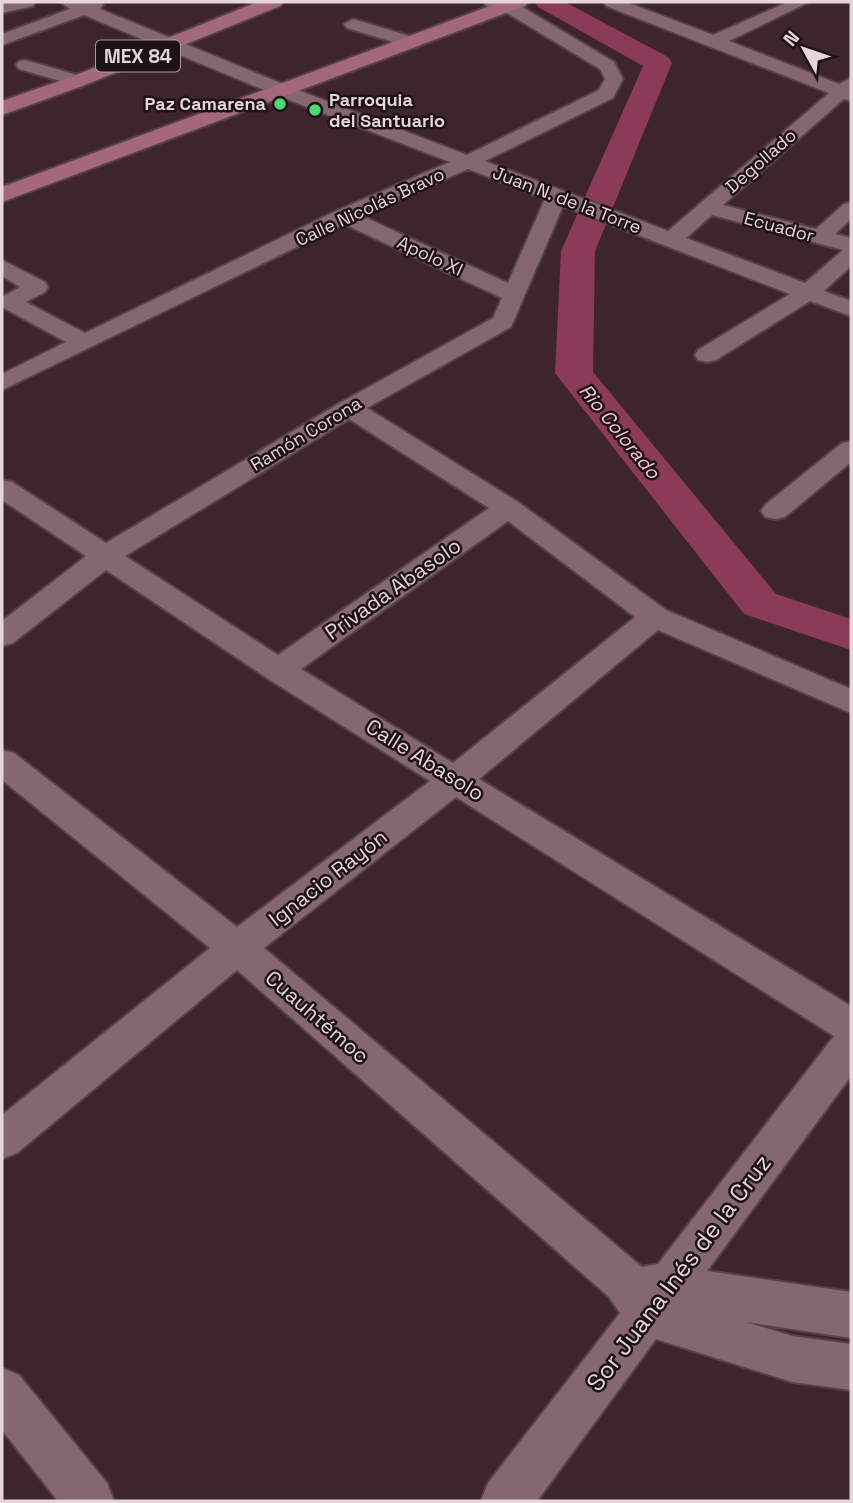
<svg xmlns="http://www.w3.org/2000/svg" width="853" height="1503" font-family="'Space Grotesk',sans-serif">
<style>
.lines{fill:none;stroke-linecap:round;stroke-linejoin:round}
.river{fill:#8b3a57;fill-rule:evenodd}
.minor-casing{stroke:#564148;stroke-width:4}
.primary-casing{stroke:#564148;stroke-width:4}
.minor{fill:#85676f;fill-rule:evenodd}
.primary{fill:#a4687b;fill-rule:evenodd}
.poi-dot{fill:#4cd676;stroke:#1d1215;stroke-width:2.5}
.labels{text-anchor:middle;stroke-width:5;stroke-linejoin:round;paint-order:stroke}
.far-poi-label{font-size:18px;font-weight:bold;fill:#e6d5da;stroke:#1d1215;text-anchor:start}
.far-street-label{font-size:18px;fill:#e6d5da;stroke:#1d1215}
.shield{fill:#1d1215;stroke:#aa9a9f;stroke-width:2}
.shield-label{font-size:19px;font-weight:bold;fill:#e6d5da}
.far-water-label{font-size:19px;font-style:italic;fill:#fac9d6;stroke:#1d1215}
.street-label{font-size:21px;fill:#e6d5da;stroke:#1d1215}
.near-street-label{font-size:24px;fill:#e6d5da;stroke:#1d1215}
</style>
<rect width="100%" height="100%" fill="#3e252c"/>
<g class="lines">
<polygon class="river" points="535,2 565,2 668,57 672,63 595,251 593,372 776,594 851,619 851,650 744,614 555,373 561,251 643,66 538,7"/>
<defs>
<g id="minor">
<polygon points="7,2 35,2 33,6 2,13 2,3"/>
<path d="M 60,2 L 101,2 L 103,5 L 100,9 L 290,87 L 467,155 L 599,90 L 605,79 L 600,69 L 502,10 L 486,6 L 484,2 L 514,2 L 614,62 L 623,79 L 613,98 L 485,161 L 668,231 L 829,93 L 606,6 L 604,2 L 626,2 L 713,35 L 788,2 L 809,2 L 729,41 L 839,84 L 851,78 L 851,101 L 844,99 L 723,205 L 816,229 L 844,204 L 851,202 L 851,219 L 835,234 L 851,238 L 851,266 L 824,291 L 851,301 L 851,316 L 810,301 L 716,360 L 707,362 L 698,360 L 695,355 L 698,350 L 790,294 L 563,206 L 511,327 L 367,408 L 518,502 L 666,610 L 851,689 L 851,713 L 658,630 L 479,779 L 851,1006 L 851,1076 L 707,1271 L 851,1292 L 851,1338 L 746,1322 L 792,1336 L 851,1344 L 851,1390 L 792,1382 L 656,1339 L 537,1501 L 481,1501 L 488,1483 L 620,1313 L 609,1297 L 237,970 L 17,1153 L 2,1159 L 2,1115 L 210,948 L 2,780 L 2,750 L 14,753 L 237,927 L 430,781 L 267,678 L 106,570 L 13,643 L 2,646 L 2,621 L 86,556 L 2,500 L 2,480 L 12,482 L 106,543 L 340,403 L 493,318 L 502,298 L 344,224 L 2,390 L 2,374 L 66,342 L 2,307 L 2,297 L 20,287 L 2,276 L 2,260 L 45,282 L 48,287 L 45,292 L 26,302 L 85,333 L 336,211 L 450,162 L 276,95 L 84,15 L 2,45 L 2,34 L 70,9 ZM 468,169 L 545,199 L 508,283 L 362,216 ZM 712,215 L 843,250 L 805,283 L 686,238 ZM 349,419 L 489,508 L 278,655 L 125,556 ZM 508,521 L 635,617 L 453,763 L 301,669 ZM 456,797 L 834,1036 L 658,1264 L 642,1267 L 264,948 Z"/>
<polygon points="353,19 419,39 422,43 413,48 347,28 344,24"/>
<polygon points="25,60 84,77 87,81 78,86 19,69 16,65 19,61"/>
<polygon points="851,441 851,462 785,517 775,519 765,517 761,511 765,505 842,443"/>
<polygon points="2,1368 19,1375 107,1483 114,1501 58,1501 2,1430"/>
</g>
<g id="primary">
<polygon points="257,2 283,2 280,6 85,85 2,115 2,101 71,77"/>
<polygon points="501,2 528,2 525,6 2,202 2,187"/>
</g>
</defs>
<use href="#minor" class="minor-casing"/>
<use href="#primary" class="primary-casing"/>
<use href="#minor" class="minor"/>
<use href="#primary" class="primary"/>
</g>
<g class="poi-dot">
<circle cx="280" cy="104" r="7"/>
<circle cx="315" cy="110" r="7"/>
</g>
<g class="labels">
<g class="far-poi-label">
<text x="329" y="106">Parroquia<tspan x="329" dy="21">del Santuario</tspan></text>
<text x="266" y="110" text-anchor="end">Paz Camarena</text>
</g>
<g class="far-street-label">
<text transform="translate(761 161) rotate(-41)" y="6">Degollado</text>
<text transform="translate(567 200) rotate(21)" y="6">Juan N. de la Torre</text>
<text transform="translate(370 207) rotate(-25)" y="6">Calle Nicolás Bravo</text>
<text transform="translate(779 227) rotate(15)" y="6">Ecuador</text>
<text transform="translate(430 256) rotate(25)" y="6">Apolo XI</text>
<text transform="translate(306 434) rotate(-31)" y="6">Ramón Corona</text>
</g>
<rect class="shield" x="96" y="40.5" width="84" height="31" rx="5"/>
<g class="shield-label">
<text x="138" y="63">MEX 84</text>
</g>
<g class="far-water-label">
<text transform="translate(620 431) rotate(51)" y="7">Rio Colorado</text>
</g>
<g class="street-label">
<text transform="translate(393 589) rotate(-35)" y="7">Privada Abasolo</text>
<text transform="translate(425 760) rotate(32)" y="7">Calle Abasolo</text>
<text transform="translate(328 878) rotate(-38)" y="7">Ignacio Rayón</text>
<text transform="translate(317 1017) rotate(41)" y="7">Cuauhtémoc</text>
</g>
<g class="near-street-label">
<text transform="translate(679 1273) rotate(-53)" y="8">Sor Juana Inés de la Cruz</text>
</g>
</g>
<rect width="853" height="1503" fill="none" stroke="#e6d5da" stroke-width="7"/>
<g transform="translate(804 49) rotate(310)" stroke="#1d1215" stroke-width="5" paint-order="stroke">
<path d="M0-5L12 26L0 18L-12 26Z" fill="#e6d5da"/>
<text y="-10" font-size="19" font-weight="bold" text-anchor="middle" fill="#e6d5da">N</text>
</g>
</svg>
